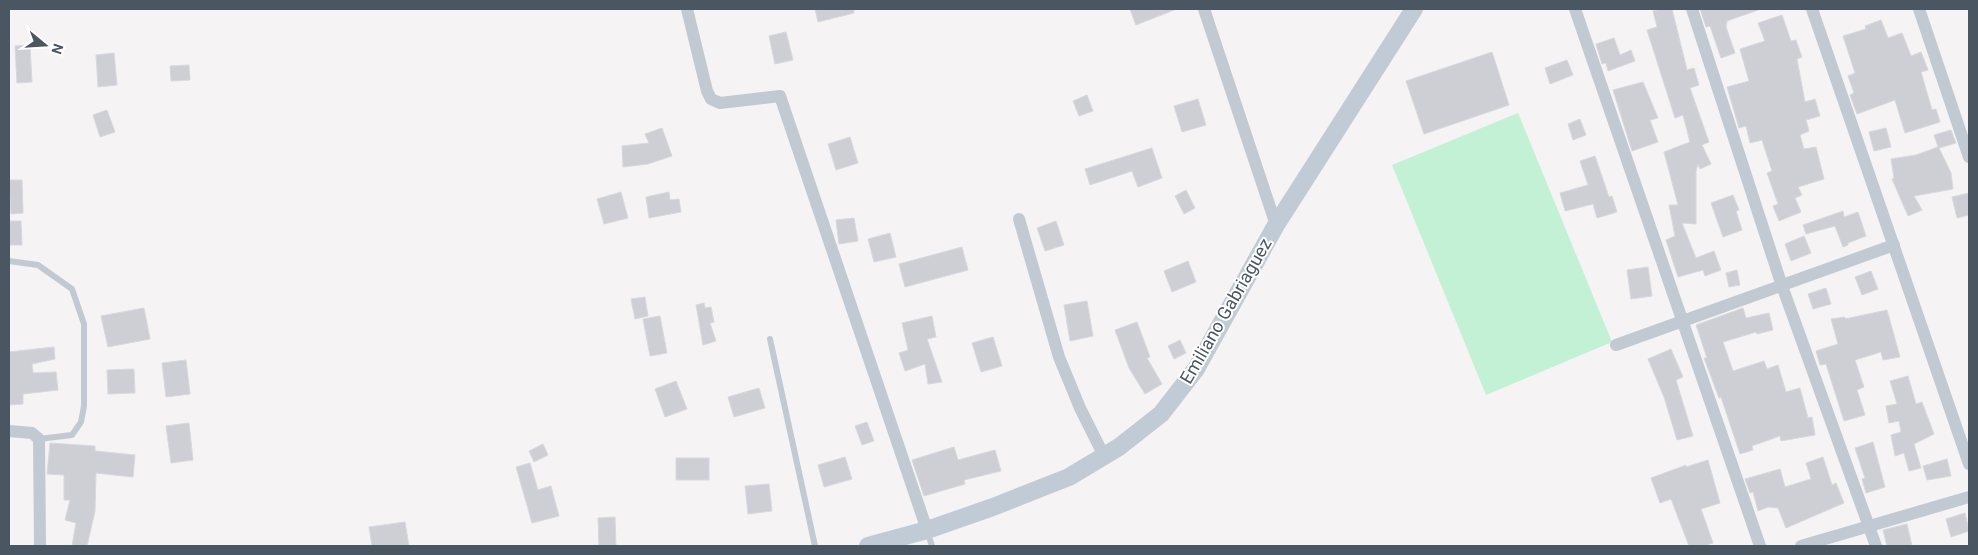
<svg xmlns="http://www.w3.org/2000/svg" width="1978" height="555" font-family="Roboto,sans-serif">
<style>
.green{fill:#c3f1d5}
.building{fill:#cdcfd5;stroke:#d7d9de}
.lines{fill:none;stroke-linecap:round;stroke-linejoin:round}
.lane{stroke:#c1cad2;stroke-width:6}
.street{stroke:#c1cad2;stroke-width:12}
.secondary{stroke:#c1cbd6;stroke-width:18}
.labels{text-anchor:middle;stroke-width:4;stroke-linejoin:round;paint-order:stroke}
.street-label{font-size:18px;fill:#4a5661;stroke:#fff}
</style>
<rect width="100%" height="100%" fill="#f5f3f3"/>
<polygon class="green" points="1518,113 1612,342 1486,395 1392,165"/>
<g class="building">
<polygon points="815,9 854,9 854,13 818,22"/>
<polygon points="1130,9 1174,9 1174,10 1136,25"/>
<polygon points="1661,9 1672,9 1687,70 1694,68 1699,85 1690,88 1709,142 1702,145 1711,164 1700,169 1698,164 1696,171 1696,224 1682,223 1696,258 1714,251 1721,270 1705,276 1703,270 1678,277 1666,240 1675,236 1669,205 1678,205 1664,152 1690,142 1683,115 1675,118 1647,30 1657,27 1653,11"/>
<polygon points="1700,9 1757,9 1758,10 1727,21 1726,27 1735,53 1721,58 1710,26 1706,27"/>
<polygon points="1782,15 1791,41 1796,40 1802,57 1797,59 1805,102 1815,99 1820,116 1806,120 1809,131 1800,135 1804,149 1816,147 1824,179 1798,187 1802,195 1795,198 1801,212 1779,221 1773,206 1778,204 1767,173 1772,171 1762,140 1750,143 1746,126 1739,128 1727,87 1749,81 1740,49 1765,41 1758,23"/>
<polygon points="1881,20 1888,38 1902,33 1911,56 1921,52 1928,70 1921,72 1932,110 1936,109 1940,122 1905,133 1895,100 1857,114 1850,95 1854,93 1848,76 1855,73 1843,36 1866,29 1865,26"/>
<polygon points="786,32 793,60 775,64 769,36"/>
<polygon points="1614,38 1620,55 1631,50 1635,61 1608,71 1606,63 1602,64 1596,44"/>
<polygon points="30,45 32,82 17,83 15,46"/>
<polygon points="1492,52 1509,105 1424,134 1406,81"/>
<polygon points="114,53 117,85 98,87 96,55"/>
<polygon points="1567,60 1573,75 1550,84 1545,68"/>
<polygon points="189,65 190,80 171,81 170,66"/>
<polygon points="1643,82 1658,118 1650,120 1658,142 1632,151 1613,90"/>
<polygon points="1087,95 1093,111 1079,116 1073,101"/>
<polygon points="1198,99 1206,125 1182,132 1174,106"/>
<polygon points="107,110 115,132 100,137 93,115"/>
<polygon points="1580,119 1586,135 1573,140 1568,124"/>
<polygon points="662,128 672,156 648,164 623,167 622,146 649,143 645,134"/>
<polygon points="1886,128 1891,147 1874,151 1869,132"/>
<polygon points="1951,130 1956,143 1939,148 1951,173 1953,189 1914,196 1922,210 1908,216 1892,179 1894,178 1891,159 1916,155 1938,147 1934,135"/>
<polygon points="850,137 858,163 836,170 828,144"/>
<polygon points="1152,148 1162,178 1138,187 1132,171 1090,185 1085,169"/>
<polygon points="1595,156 1609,197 1612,196 1617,212 1597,218 1593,204 1565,211 1560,193 1588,185 1580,161"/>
<polygon points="9,180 22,180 23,213 11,214"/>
<polygon points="1186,190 1195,208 1184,214 1175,196"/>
<polygon points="621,192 628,218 604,224 597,199"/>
<polygon points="669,192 670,200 679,199 681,212 649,218 646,197"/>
<polygon points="1969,193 1969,215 1957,218 1952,197"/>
<polygon points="1733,195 1739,210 1736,211 1742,230 1723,237 1711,203"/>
<polygon points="1843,211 1844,217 1858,212 1866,236 1848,243 1848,245 1843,247 1835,226 1806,234 1803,225"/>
<polygon points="854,218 858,241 839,244 836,220"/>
<polygon points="9,221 21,221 22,245 9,245"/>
<polygon points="1056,221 1064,245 1045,251 1037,228"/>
<polygon points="890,233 896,257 874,262 868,239"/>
<polygon points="1804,236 1811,253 1791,261 1785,244"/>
<polygon points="962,247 968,270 905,287 899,264"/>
<polygon points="1188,261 1196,282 1172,292 1164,271"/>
<polygon points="1648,267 1652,296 1631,299 1627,270"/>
<polygon points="1737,270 1740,285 1729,287 1726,273"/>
<polygon points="1871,271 1878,289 1862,295 1855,277"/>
<polygon points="1826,288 1831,304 1813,309 1808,294"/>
<polygon points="645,297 648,316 635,319 631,299"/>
<polygon points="1087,301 1093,336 1070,341 1064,305"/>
<polygon points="704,303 705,308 711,307 714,322 710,323 716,341 703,345 696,305"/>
<polygon points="144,308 150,339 108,347 101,316"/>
<polygon points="1743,308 1746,318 1769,313 1773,330 1757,334 1756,332 1723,342 1733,371 1764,361 1767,369 1778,365 1786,392 1800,388 1808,418 1812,417 1815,435 1781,441 1780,436 1752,446 1753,450 1740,454 1721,397 1719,398 1704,358 1707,358 1696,325"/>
<polygon points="1887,310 1900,357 1883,360 1881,352 1855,360 1864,387 1857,390 1865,415 1844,421 1826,364 1820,365 1816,351 1838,344 1831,319 1845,317 1845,319"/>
<polygon points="660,316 667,353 650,356 643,319"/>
<polygon points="932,316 936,337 927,339 942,382 928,384 925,364 905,371 899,353 908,350 902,323"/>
<polygon points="1137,322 1150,357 1147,358 1162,384 1145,394 1129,368 1115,330"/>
<polygon points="993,337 1002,366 981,372 972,343"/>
<polygon points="1180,340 1186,353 1174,359 1168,346"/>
<polygon points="54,347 55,359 32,364 33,373 56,372 58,390 23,394 23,404 9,405 9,352"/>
<polygon points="1671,349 1683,377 1676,380 1693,436 1677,440 1664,397 1648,359"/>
<polygon points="186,360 190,394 166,397 162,363"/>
<polygon points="134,369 135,393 108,394 107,370"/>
<polygon points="1908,376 1916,404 1922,402 1934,434 1914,444 1921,468 1909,471 1904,453 1895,456 1891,435 1901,432 1899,421 1889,423 1886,406 1897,404 1890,381"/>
<polygon points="676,381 687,409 665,417 655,389"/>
<polygon points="759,388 765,408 734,417 728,397"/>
<polygon points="867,422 874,441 862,445 855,426"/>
<polygon points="189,423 193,460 171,463 166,426"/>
<polygon points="1873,442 1885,487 1866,493 1862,479 1865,478 1855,448"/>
<polygon points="50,443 95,446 95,451 135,455 133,477 96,473 95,511 87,546 72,546 76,523 65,520 70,500 64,500 64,475 47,474"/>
<polygon points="543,444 548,455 534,462 529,451"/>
<polygon points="954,447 958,460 995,450 1001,471 964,480 965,484 924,496 912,460"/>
<polygon points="845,457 852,479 824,487 818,465"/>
<polygon points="1823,457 1832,485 1836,483 1844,503 1786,528 1778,508 1768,507 1758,511 1753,492 1750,493 1745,479 1780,469 1785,487 1811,479 1806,463"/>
<rect x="676" y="458" width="33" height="22"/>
<polygon points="1947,459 1951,476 1927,480 1923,466"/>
<polygon points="1708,460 1720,503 1701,509 1713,543 1703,546 1689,546 1671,499 1660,503 1651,478 1686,465 1686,467"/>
<polygon points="530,463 538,490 551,486 559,516 532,523 516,467"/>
<polygon points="769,484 772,511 748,514 745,486"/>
<polygon points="1965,513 1969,531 1951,537 1946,519"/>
<polygon points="615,517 616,546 599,546 598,518"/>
<polygon points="405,522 409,546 372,546 369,527"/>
<polygon points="1907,524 1912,546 1887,546 1883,530"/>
</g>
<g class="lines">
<g class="lane">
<polyline points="9,261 38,265 72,289 84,324 84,406 81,422 72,435 39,439"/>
<polyline points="770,339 815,546"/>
<polyline points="927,531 932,546"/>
</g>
<g class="street">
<polyline points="687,9 707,91 711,99 720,103 780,96 927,530"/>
<polyline points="1204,9 1276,225"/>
<polyline points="1575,9 1760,546"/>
<polyline points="1692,9 1782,286 1876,546"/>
<polyline points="1812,9 1969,464"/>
<polyline points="1919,9 1969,157"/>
<polyline points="1019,219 1059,357 1080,408 1104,456"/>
<polyline points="1616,345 1894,245"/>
<polyline points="9,431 32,433 39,439 40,546"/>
<polyline points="1801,546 1969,497"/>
</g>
<polyline class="secondary" points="868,546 927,530 993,507 1069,477 1119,447 1161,414 1196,369 1276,225 1414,9"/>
</g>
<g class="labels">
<g class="street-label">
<text transform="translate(1226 311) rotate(-60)" y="6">Emiliano Gabriaguez</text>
</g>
</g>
<rect width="1978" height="555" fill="none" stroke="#4a5661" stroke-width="20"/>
<g transform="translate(45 45) rotate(108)" stroke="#ffffff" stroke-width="4" paint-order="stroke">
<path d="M0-4L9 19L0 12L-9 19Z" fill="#4a5661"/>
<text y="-8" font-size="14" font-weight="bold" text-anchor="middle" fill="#4a5661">N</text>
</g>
</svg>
